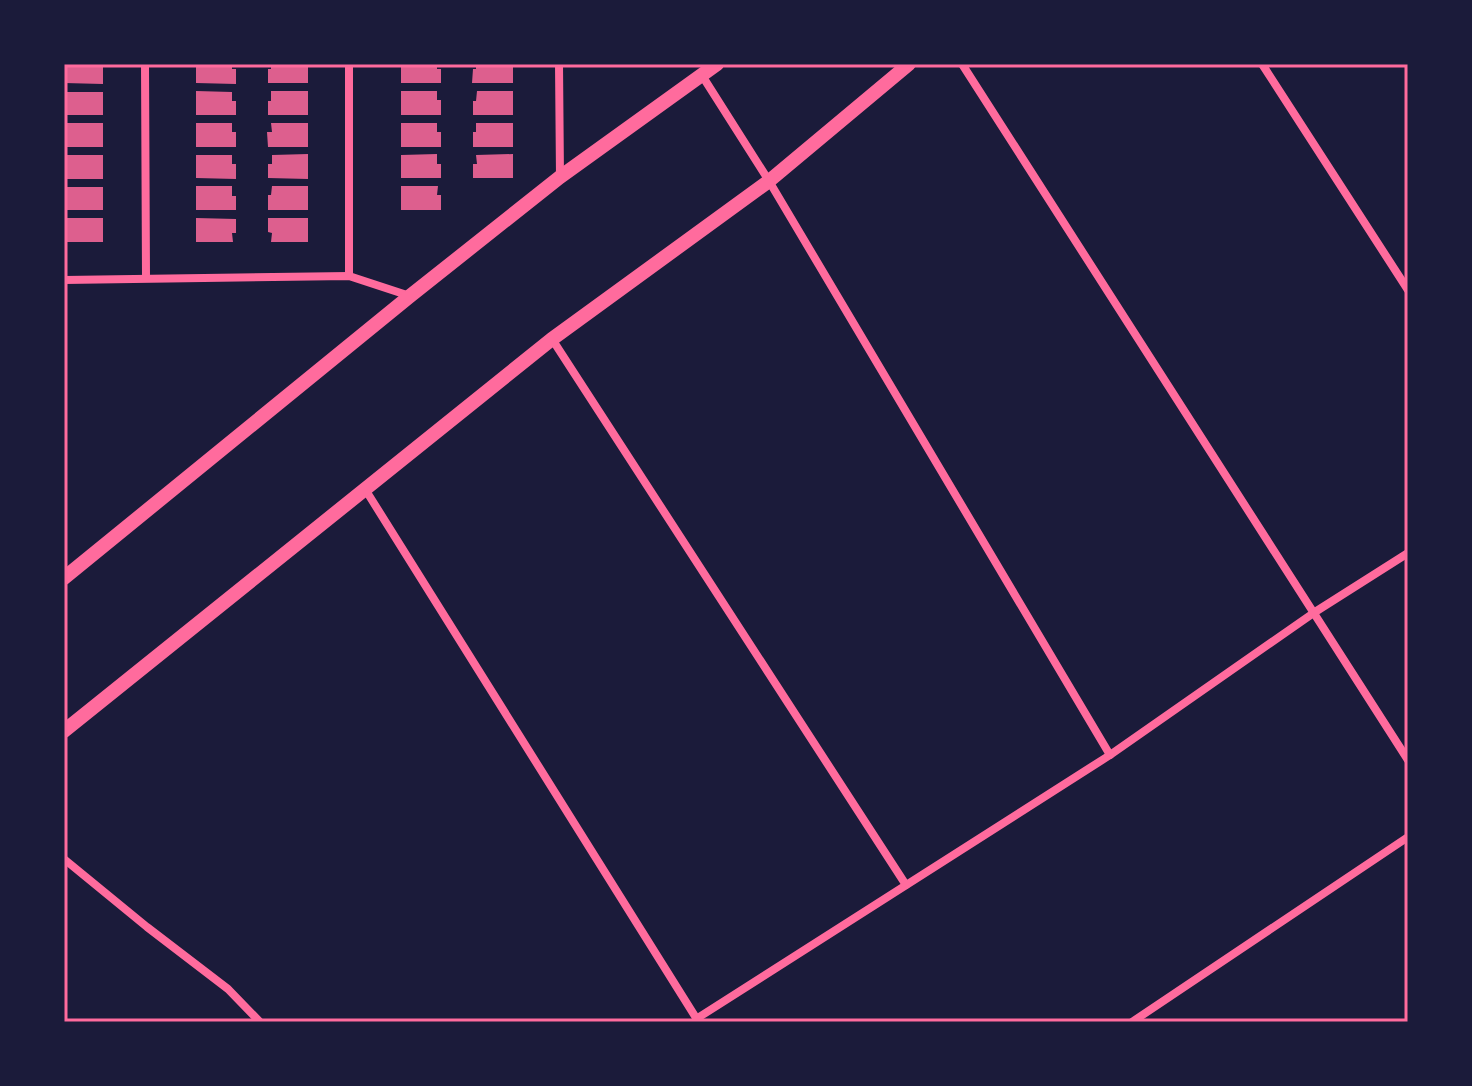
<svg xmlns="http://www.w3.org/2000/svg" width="1472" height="1086" font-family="'Roboto Condensed',sans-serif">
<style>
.building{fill:#dd5f8e}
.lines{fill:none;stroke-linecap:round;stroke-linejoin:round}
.minor{stroke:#ff6b9d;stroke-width:8}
.tertiary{stroke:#ff6b9d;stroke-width:14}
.neatline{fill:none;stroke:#ff6b9d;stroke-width:3}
</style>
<rect width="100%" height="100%" fill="#1b1b3a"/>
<g class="building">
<polygon points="66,64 103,64 103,84 64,83"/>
<polygon points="196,64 232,64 232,69 236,69 236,84 196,83"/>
<polygon points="271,64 308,64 308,83 268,83 268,69 271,69"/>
<polygon points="401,64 437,64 437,69 441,69 441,83 401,83"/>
<polygon points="476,64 513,64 513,83 472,83 473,69 476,69"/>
<polygon points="196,91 232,92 232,101 236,101 236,115 196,115"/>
<polygon points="271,91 308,91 308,115 268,115 268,101 271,101"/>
<polygon points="401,91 437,91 437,100 441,100 441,115 401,115"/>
<polygon points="477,91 513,91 513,115 473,115 473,101 476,101"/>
<polygon points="66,92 103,92 103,115 64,115"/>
<polygon points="66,123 103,123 103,147 64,147"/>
<polygon points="196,123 232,123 232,132 236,132 236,147 196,147"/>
<polygon points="271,123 308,123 308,147 268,147 267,132 272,132"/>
<polygon points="401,123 437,123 437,132 441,132 441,147 401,147"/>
<polygon points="476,123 513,123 513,147 473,147 473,132 476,132"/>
<polygon points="308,154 308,179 268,178 268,164 272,164 272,155"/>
<polygon points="437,154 437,164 441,164 441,178 401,178 401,155"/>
<polygon points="513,154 513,178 473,178 473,164 477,164 476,155"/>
<polygon points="66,155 103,155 103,179 64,179"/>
<polygon points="196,155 232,155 232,164 236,164 236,179 196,178"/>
<polygon points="196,186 232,186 232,196 236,196 236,210 196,210"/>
<polygon points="272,186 308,186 308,210 268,210 268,195 271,195"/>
<polygon points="401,186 438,186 437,195 441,195 441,210 401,210"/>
<polygon points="66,187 103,187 103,210 64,210"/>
<polygon points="64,218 103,218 103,242 67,242"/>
<polygon points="196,218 236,219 236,233 232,233 233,242 196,242"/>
<polygon points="268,218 308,218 308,242 271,242 272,233 268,232"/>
</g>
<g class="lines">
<g class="minor">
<polyline points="145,64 146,278"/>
<polyline points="559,64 560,177"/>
<polyline points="962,64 1408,760"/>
<polyline points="1262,64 1408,290"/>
<polyline points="703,77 769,181 1110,755"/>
<polyline points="349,276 349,64"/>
<polyline points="64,280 349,276 410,296"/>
<polyline points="552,339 906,885"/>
<polyline points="365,489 698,1021"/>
<polyline points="64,859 147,927 228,989 260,1022"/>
<polyline points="696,1019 1110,755 1315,612 1408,553"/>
<polyline points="1132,1022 1408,837"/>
</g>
<g class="tertiary">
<polyline points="64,578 410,296 560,177 717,64"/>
<polyline points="64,731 552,339 769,181 909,64"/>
</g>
</g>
<rect width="1472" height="1086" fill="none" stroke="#1b1b3a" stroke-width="132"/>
<rect x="66" y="66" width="1340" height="954" class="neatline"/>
</svg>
